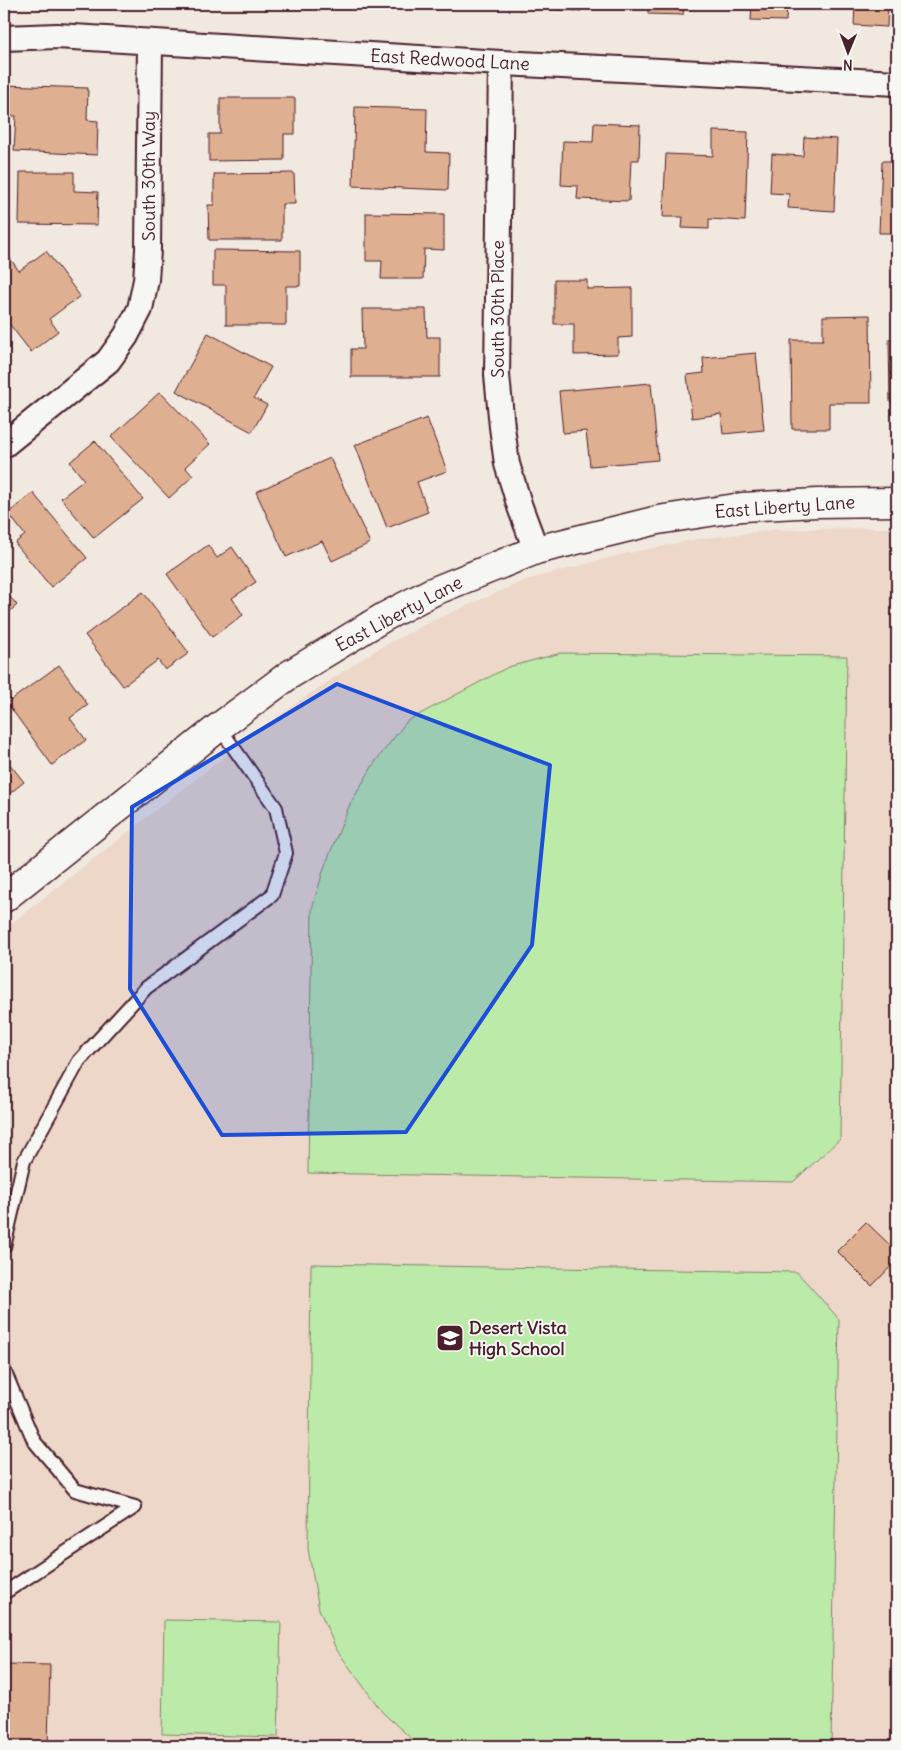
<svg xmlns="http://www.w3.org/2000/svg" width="901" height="1750" font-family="Delius,sans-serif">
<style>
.built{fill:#ecd7c8}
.green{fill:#bbeaa9;stroke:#82846a}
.building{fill:#dfaf91;stroke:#4a1f2b}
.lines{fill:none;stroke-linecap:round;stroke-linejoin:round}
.lane-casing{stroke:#4a1f2b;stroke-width:16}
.street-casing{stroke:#4a1f2b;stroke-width:28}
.secondary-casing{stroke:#4a1f2b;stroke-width:31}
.lane{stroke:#f6f6f2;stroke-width:12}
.street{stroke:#f6f6f2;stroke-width:24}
.secondary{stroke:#f6f6f2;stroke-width:28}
.marked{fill:#1d4ed8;fill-opacity:0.2;stroke:#1d4ed8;stroke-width:4;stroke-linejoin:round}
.labels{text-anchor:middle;stroke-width:4;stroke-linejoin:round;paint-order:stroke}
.street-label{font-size:18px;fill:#4a1f2b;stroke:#f6f6f2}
.poi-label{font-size:18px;font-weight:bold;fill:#4a1f2b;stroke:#f6f6f2;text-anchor:start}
</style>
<rect width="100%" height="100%" fill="#f1e8df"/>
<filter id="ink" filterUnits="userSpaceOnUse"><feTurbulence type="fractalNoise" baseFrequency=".02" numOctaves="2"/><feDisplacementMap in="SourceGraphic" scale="10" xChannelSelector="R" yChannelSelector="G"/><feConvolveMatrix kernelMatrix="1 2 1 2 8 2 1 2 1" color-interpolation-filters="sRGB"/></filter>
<g filter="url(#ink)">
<polygon class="built" points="858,528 897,528 897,1746 4,1746 4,929 210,768 299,701 376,650 430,622 526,580 624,554 698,539 774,530"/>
<g class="green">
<polygon points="561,653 847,656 840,1139 793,1182 308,1173 312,909 324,868 350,804 375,762 407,721 508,667"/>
<polygon points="311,1264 797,1272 839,1319 831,1746 423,1746 413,1740 383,1713 336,1649 319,1609 308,1549"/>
<polygon points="164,1620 281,1622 278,1737 162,1734"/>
</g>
<g class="building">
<polygon points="545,4 582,4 581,11 545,9"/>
<polygon points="648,4 684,4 683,15 648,14"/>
<polygon points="752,4 787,4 786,21 751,20"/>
<polygon points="855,4 888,4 887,27 854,25"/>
<polygon points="4,85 88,88 87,120 98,121 97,155 14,151 16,116 4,116"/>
<polygon points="220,98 295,98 295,134 284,134 284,160 209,161 209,134 220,134"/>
<polygon points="355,107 427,109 426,152 449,153 448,190 353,186"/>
<polygon points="594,123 640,125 639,160 631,160 629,201 577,199 578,186 561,185 563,141 593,142"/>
<polygon points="713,131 748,132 745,221 709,219 709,229 682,228 683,217 663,217 666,154 713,156"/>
<polygon points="804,137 837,139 834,211 788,208 789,194 770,193 772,154 803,156"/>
<polygon points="882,161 897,161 897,233 879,233"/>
<polygon points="20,172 74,172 74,191 98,192 97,225 19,224"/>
<polygon points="294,173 295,204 282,204 282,240 209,240 208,205 214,205 214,174"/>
<polygon points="366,213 444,214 444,250 424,249 423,279 381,279 382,261 366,261"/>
<polygon points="213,250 300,251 300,286 286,286 286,325 226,325 226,285 213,285"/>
<polygon points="46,251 80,296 49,319 58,331 31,352 4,317 4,261 9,257 19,271"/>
<polygon points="554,280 587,280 587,289 632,288 632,337 618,338 618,354 574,355 574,324 554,324"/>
<polygon points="362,309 426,309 427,337 440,337 440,377 351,377 351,349 363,349"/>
<polygon points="870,315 871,403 829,403 829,429 792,429 791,340 823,340 823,316"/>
<polygon points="208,333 271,367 254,398 267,405 252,432 176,391"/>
<polygon points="889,339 897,339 897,402 890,402"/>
<polygon points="756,353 764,430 723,434 721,414 692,418 687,375 704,373 703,358"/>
<polygon points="651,383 658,460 590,466 586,431 563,433 559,391"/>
<polygon points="160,392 210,444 185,467 193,476 169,498 111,437"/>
<polygon points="427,418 447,471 417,482 428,512 387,528 355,445"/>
<polygon points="95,441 143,499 94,538 61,498 84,480 70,462"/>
<polygon points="330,458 370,543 332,561 322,541 286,557 256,492"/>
<polygon points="33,493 87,558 51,587 15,543 25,535 8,513"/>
<polygon points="208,545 217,558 232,547 256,582 232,598 243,615 212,637 167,574"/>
<polygon points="4,590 17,605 4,617"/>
<polygon points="143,592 189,653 165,670 158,660 123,686 85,635"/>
<polygon points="59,665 88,705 70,718 86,740 52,765 7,703"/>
<polygon points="4,757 24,782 4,798"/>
<polygon points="866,1222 897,1252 897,1260 872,1286 837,1251"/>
<polygon points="4,1664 50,1665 48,1746 4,1746"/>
</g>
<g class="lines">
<defs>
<g id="lane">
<polyline points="4,1247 24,1161 79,1061 146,988 272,895 286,853 276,808 219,727"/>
<polyline points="4,1370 34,1441 75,1490 135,1507"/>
<polyline points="4,1593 135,1507"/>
</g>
<g id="street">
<polyline points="4,38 57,36 501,63 897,83"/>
<polyline points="501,63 497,375 502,427 507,464 520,507 536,550"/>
<polyline points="4,445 108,361 126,336 140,309 146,280 148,250 150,42"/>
</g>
<polyline id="secondary" points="4,898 219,727 289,675 384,617 432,592 536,550 658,520 742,507 817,503 897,502"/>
</defs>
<use href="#lane" class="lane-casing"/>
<use href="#street" class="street-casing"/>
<use href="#secondary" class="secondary-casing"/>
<use href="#lane" class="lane"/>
<use href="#street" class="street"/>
<use href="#secondary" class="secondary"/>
</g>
</g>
<path class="marked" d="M 337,684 L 550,765 L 532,945 L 406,1132 L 222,1135 L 130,989 L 132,807 Z"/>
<defs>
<symbol id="school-square" viewBox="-11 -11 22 22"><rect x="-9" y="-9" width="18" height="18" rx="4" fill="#4a1f2b" stroke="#f6f6f2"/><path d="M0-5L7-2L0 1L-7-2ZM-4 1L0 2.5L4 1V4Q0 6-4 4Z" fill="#fff"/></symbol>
</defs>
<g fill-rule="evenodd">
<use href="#school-square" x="434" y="1322" width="32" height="32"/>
</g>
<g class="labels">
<g class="street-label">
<text transform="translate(450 60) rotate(3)" y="6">East Redwood Lane</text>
<text transform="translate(149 176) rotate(-90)" y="6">South 30th Way</text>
<text transform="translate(498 309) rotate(-90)" y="6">South 30th Place</text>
<text transform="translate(785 507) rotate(-4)" y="6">East Liberty Lane</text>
<text transform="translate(399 614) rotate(-28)" y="6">East Liberty Lane</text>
</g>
<g class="poi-label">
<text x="469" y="1334">Desert Vista<tspan x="469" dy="21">High School</tspan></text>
</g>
</g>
<rect width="901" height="1750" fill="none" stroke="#f6f6f2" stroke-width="20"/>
<rect x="10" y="10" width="881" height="1730" fill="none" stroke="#4a1f2b" stroke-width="2" filter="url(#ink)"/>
<g transform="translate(848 52) rotate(181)" stroke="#f6f6f2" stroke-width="4" paint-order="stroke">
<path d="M0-4L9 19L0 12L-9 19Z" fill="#4a1f2b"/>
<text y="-8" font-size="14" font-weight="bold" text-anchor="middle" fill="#4a1f2b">N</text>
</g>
</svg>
